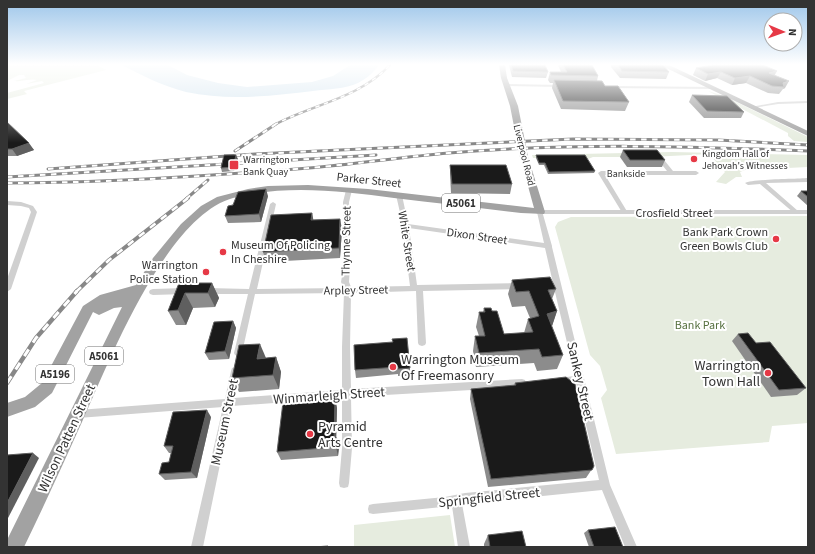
<svg xmlns="http://www.w3.org/2000/svg" width="815" height="554" font-family="'Source Sans 3',sans-serif">
<style>
.green{fill:#e6ecdf}
.water{fill:#cfe2ee}
.lines{fill:none;stroke-linecap:round;stroke-linejoin:round}
.minor{fill:#d0d0d0;fill-rule:evenodd}
.tertiary{fill:#d0d0d0;fill-rule:evenodd}
.trunk{fill:#a2a2a2;fill-rule:evenodd}
.rail-far3-casing{stroke:#888;stroke-width:2.5}
.rail-far2-casing{stroke:#888;stroke-width:3}
.rail-far1-casing{stroke:#888;stroke-width:4}
.rail-casing{stroke:#888;stroke-width:4.5}
.rail-far3{stroke:#fff;stroke-width:1.5;stroke-dasharray:4.5;stroke-linecap:butt}
.rail-far2{stroke:#fff;stroke-width:2;stroke-dasharray:5.5;stroke-linecap:butt}
.rail-far1{stroke:#fff;stroke-width:2.5;stroke-dasharray:7;stroke-linecap:butt}
.rail{stroke:#fff;stroke-width:3;stroke-dasharray:8;stroke-linecap:butt}
.wall{fill:#8c8c8c}
.shaded-wall{fill:#5f5f5f}
.building{fill:#1a1a1a;stroke:#5f5f5f}
.poi-dot{fill:#e63946;stroke:#fff;stroke-width:1.5}
.labels{text-anchor:middle;stroke-width:4;stroke-linejoin:round;paint-order:stroke}
.far-poi-label{font-size:10px;fill:#333;stroke:#fff;text-anchor:start}
.far-street-label{font-size:10px;fill:#333;stroke:#fff}
.shield{fill:#fff;stroke:#707070;stroke-width:1}
.shield-label{font-size:11px;font-weight:bold;fill:#333}
.street-label{font-size:12px;fill:#333;stroke:#fff}
.poi-label{font-size:12px;fill:#333;stroke:#fff;text-anchor:end}
.park-label{font-size:12px;fill:#56703f;stroke:#fff}
.near-poi-label{font-size:14px;fill:#333;stroke:#fff;text-anchor:start}
.near-street-label{font-size:14px;fill:#333;stroke:#fff}
</style>
<rect width="100%" height="100%" fill="#fff"/>
<g class="green">
<path d="M 7,65 L 97,65 L 106,70 L 24,91 L 27,94 L 7,99 L 7,93 L 44,83 L 42,81 L 26,84 L 37,80 C 31,78 21,82 14,81 L 26,78 L 24,75 L 19,75 L 7,81 Z"/>
<polygon points="708,91 724,96 808,137 808,142 794,141 788,136 788,133"/>
<polygon points="672,152 808,155 808,167 745,170 740,172 742,177 736,177 726,184 716,182 725,172 709,154 651,157 593,157 588,159 585,157 533,158 532,155"/>
<polygon points="808,216 808,423 772,426 769,442 616,454 601,398 607,390 600,366 590,355 555,227 558,222 571,217"/>
<polygon points="450,515 455,547 354,547 354,525"/>
</g>
<path class="water" d="M 122,65 L 168,65 L 187,75 L 218,83 L 247,87 L 312,82 L 333,76 L 350,65 L 379,65 C 374,72 366,79 358,83 C 345,89 328,89 313,91 C 271,96 228,101 186,92 C 163,86 143,76 122,65 Z"/>
<g class="lines">
<g class="minor">
<polygon points="508,84 561,85 563,86 561,87 507,86 506,85"/>
<polygon points="610,86 714,87 716,88 714,89 609,88 608,87"/>
<polygon points="808,101 808,103 778,104 753,108 751,107 778,102"/>
<polygon points="658,154 660,155 673,171 696,171 699,173 696,175 605,175 628,213 627,214 623,214 598,173 601,171 667,171 655,156"/>
<path d="M 808,178 L 808,182 L 766,183 L 798,211 L 799,212 L 798,213 L 794,213 L 760,184 L 748,185 L 745,183 C 752,179 797,179 808,178 Z"/>
<polygon points="349,188 352,190 349,202 350,265 349,282 351,287 410,286 401,217 396,195 397,194 399,193 402,195 408,224 544,243 537,212 538,211 542,211 552,246 552,247 610,485 637,547 625,547 602,490 462,504 470,547 458,547 452,506 373,514 369,513 368,509 369,505 373,504 445,497 465,493 599,480 576,383 561,385 558,384 557,381 558,378 575,376 554,288 545,289 541,286 545,283 553,283 545,248 409,228 417,285 518,283 522,286 518,289 423,291 426,343 425,345 422,346 419,345 418,343 416,291 351,293 350,347 351,389 522,379 525,380 526,383 525,386 522,387 351,397 352,448 349,483 348,487 344,488 340,487 339,483 342,448 342,398 232,406 203,547 191,547 223,407 78,418 75,417 73,414 75,411 78,410 225,399 231,371 232,368 235,367 238,368 239,371 234,398 342,390 342,347 344,293 255,294 242,353 241,355 238,356 235,355 234,353 248,294 207,294 204,293 203,291 204,289 207,288 249,289 270,204 273,202 276,204 257,289 344,288 341,282 344,265 343,202 346,190"/>
<polygon points="7,201 21,202 33,206 37,212 11,289 7,292 7,279 31,212 29,208 21,206 7,205"/>
<polygon points="185,288 188,289 189,291 188,293 185,294 153,295 150,294 149,292 150,290 153,289"/>
</g>
<polygon class="tertiary" points="537,210 808,210 808,214 537,214 536,212"/>
<g class="trunk">
<path d="M 499,65 L 505,65 L 507,78 L 518,106 L 528,157 L 545,212 L 544,214 L 521,213 C 479,208 437,203 394,198 C 342,191 285,184 233,198 C 165,217 109,362 82,422 C 63,464 44,506 24,547 L 7,547 L 7,540 L 122,307 L 114,308 L 99,315 L 93,312 L 52,393 L 35,407 L 7,417 L 7,403 L 25,397 L 42,383 L 83,306 L 100,295 L 136,285 L 153,258 L 181,224 L 201,206 L 217,197 L 248,189 L 268,186 L 308,185 L 368,189 L 534,208 L 520,157 L 510,106 L 501,78 Z"/>
<polygon points="660,65 669,65 808,131 808,136"/>
</g>
<defs>
<path id="rail-far3" d="M 274,125 C 313,104 358,99 390,65"/>
<g id="rail-far2">
<polyline points="235,151 276,124"/>
<polyline points="48,169 255,154 573,139 718,140 808,145"/>
<polyline points="7,177 376,155"/>
<path d="M 7,183 C 108,183 209,176 309,168 C 356,164 402,157 449,153 C 569,143 689,146 808,151"/>
<polyline points="186,199 208,180"/>
</g>
<polyline id="rail-far1" points="76,292 109,260 188,198"/>
<polyline id="rail" points="7,383 36,338 77,291"/>
</defs>
<use href="#rail-far3" class="rail-far3-casing"/>
<use href="#rail-far2" class="rail-far2-casing"/>
<use href="#rail-far1" class="rail-far1-casing"/>
<use href="#rail" class="rail-casing"/>
<use href="#rail-far3" class="rail-far3"/>
<use href="#rail-far2" class="rail-far2"/>
<use href="#rail-far1" class="rail-far1"/>
<use href="#rail" class="rail"/>
</g>
<g class="wall">
<polygon points="509,65 545,65 548,72 546,78 512,77"/>
<polygon points="558,65 592,65 598,76 597,81 629,102 625,111 561,109 552,88 553,83 550,83 548,80 550,72 561,72"/>
<polygon points="611,65 663,65 669,72 666,79 620,78 611,67"/>
<polygon points="696,68 775,75 785,88 783,89 779,94 768,93 746,83 732,85 717,78 705,81 693,75"/>
<polygon points="692,95 744,112 741,118 704,118 689,102"/>
<polygon points="7,122 34,150 17,156 7,156"/>
<polygon points="623,150 665,160 662,167 627,167 620,157"/>
<polygon points="536,155 595,171 594,173 548,174 544,165 539,165 536,158"/>
<polygon points="238,159 234,171 222,172 221,168"/>
<polygon points="450,165 512,184 510,194 451,193 450,174"/>
<polygon points="801,191 808,191 808,206 797,196"/>
<polygon points="268,196 261,222 228,223 225,216 233,205"/>
<polygon points="312,213 313,220 342,229 340,258 266,262 263,252"/>
<polygon points="512,280 556,289 552,299 557,311 552,326 551,326 563,355 557,369 537,371 534,363 476,367 473,351 475,336 479,336 476,327 479,312 483,312 484,308 492,311 504,334 524,333 528,319 530,318 525,306 512,307 508,294"/>
<polygon points="179,283 212,283 219,298 215,307 193,308 186,325 176,325 168,311"/>
<polygon points="233,321 236,328 229,359 209,360 205,353"/>
<polygon points="738,334 806,388 797,395 771,397 732,341"/>
<polygon points="354,345 410,368 410,376 398,376 398,374 356,378 355,370"/>
<polygon points="276,357 281,372 279,389 239,392 232,378 266,358"/>
<polygon points="515,383 594,466 586,478 488,487 470,399 471,389 514,386"/>
<polygon points="335,399 337,408 336,438 339,447 338,456 281,460 277,452"/>
<polygon points="211,417 197,478 165,480 159,474 169,462 171,453 169,453 164,446"/>
<polygon points="588,530 623,547 589,547 584,533"/>
<polygon points="488,535 526,547 484,547 484,544"/>
</g>
<g class="shaded-wall">
<polygon points="777,71 773,78 769,73"/>
<polygon points="721,72 717,78 705,81 708,74"/>
<polygon points="750,76 746,83 732,85 735,78"/>
<polygon points="789,81 785,88 783,89 784,87 783,83"/>
<polygon points="29,143 34,150 17,156 12,149"/>
<polygon points="236,155 238,159 234,171 233,167"/>
<polygon points="266,189 268,196 261,222 259,214"/>
<polygon points="312,213 314,223 311,220"/>
<polygon points="340,219 342,229 340,258 339,248"/>
<polygon points="212,283 219,298 215,307 208,293"/>
<polygon points="185,293 193,308 186,325 178,310"/>
<polygon points="557,311 552,326 542,329 547,314"/>
<polygon points="233,321 236,328 229,359 225,351"/>
<polygon points="260,344 266,358 257,359"/>
<polygon points="276,357 281,372 279,389 273,375"/>
<polygon points="335,399 337,408 336,447 334,438"/>
<polygon points="207,410 211,417 197,478 191,472"/>
<polygon points="337,438 339,447 338,456 336,447"/>
<polygon points="33,453 39,458 7,520 7,503"/>
</g>
<g class="building">
<polygon points="511,65 545,65 548,72 513,71"/>
<polygon points="563,65 592,65 598,76 551,75 550,72 567,72"/>
<polygon points="618,65 663,65 669,72 622,71"/>
<polygon points="713,65 763,65 777,71 769,73 789,81 783,83 784,87 772,86 750,76 735,78 721,72 708,74 696,68"/>
<polygon points="554,80 602,81 605,86 618,86 629,102 563,101"/>
<polygon points="692,95 727,96 744,112 707,111"/>
<polygon points="7,122 29,143 12,149 7,149"/>
<polygon points="623,150 657,150 665,160 630,160"/>
<polygon points="224,155 236,155 233,167 221,168"/>
<polygon points="536,155 585,155 595,171 549,172 545,163 539,163"/>
<polygon points="450,165 506,165 512,184 452,184"/>
<polygon points="266,189 259,214 225,216 228,206 233,205 238,192"/>
<polygon points="801,191 808,191 808,197"/>
<polygon points="312,213 311,220 340,219 339,248 263,252 271,215"/>
<polygon points="550,277 556,289 548,290 557,311 547,314 563,355 542,357 539,349 479,353 475,336 485,336 479,312 485,312 484,308 491,308 492,311 497,311 504,334 533,332 528,319 539,316 529,291 516,292 512,280"/>
<polygon points="179,283 212,283 208,293 185,293 178,310 168,311"/>
<polygon points="233,321 225,351 205,353 214,322"/>
<polygon points="748,333 756,343 770,342 806,388 779,390 738,334"/>
<polygon points="407,338 410,368 398,369 398,367 355,370 354,345 393,342 392,339"/>
<polygon points="260,344 257,359 276,357 273,375 232,378 239,345"/>
<polygon points="566,377 575,384 594,466 592,470 491,479 471,389 516,385 515,383"/>
<polygon points="335,399 334,438 337,438 336,447 277,452 283,402"/>
<polygon points="207,410 191,472 159,474 162,463 169,462 173,446 164,446 173,412"/>
<polygon points="33,453 7,503 7,455"/>
<polygon points="615,527 623,547 594,547 588,530"/>
<polygon points="522,531 526,547 490,547 488,535"/>
<polygon points="328,546 328,547 314,547"/>
</g>
<linearGradient id="sky" x2="0" y2="1"><stop stop-color="#9ec6ea"/><stop offset="0.45" stop-color="#fff"/><stop offset="1" stop-color="#fff" stop-opacity="0"/></linearGradient>
<rect width="815" height="143" fill="url(#sky)"/>
<g class="poi-dot">
<circle cx="694" cy="159" r="4"/>
<rect x="229" y="160" width="10" height="10" rx="2"/>
<circle cx="776" cy="239" r="4"/>
<circle cx="223" cy="252" r="4"/>
<circle cx="206" cy="272" r="4"/>
<circle cx="393" cy="367" r="4"/>
<circle cx="768" cy="373" r="4"/>
<circle cx="310" cy="434" r="4"/>
</g>
<g class="labels">
<g class="far-poi-label">
<text x="702" y="157">Kingdom Hall of<tspan x="702" dy="12">Jehovah's Witnesses</tspan></text>
<text x="243" y="163">Warrington<tspan x="243" dy="12">Bank Quay</tspan></text>
</g>
<g class="far-street-label">
<text transform="translate(525 155) rotate(76)" y="4">Liverpool Road</text>
<text x="626" y="177">Bankside</text>
</g>
<g class="shield">
<rect x="442" y="194" width="38" height="18" rx="3"/>
<rect x="85" y="347" width="38" height="18" rx="3"/>
<rect x="36" y="365" width="38" height="18" rx="3"/>
</g>
<g class="shield-label">
<text x="461" y="207">A5061</text>
<text x="104" y="360">A5061</text>
<text x="55" y="378">A5196</text>
</g>
<g class="street-label">
<text transform="translate(369 180) rotate(6)" y="4">Parker Street</text>
<text x="674" y="217">Crosfield Street</text>
<text transform="translate(477 236) rotate(8)" y="4">Dixon Street</text>
<text transform="translate(346 241) rotate(-89)" y="4">Thynne Street</text>
<text transform="translate(407 241) rotate(81)" y="4">White Street</text>
<text transform="translate(356 290) rotate(-1)" y="4">Arpley Street</text>
</g>
<g class="poi-label">
<text x="768" y="236">Bank Park Crown<tspan x="768" dy="14">Green Bowls Club</tspan></text>
<text x="231" y="249" text-anchor="start">Museum Of Policing<tspan x="231" dy="14">In Cheshire</tspan></text>
<text x="198" y="269">Warrington<tspan x="198" dy="14">Police Station</tspan></text>
</g>
<g class="park-label">
<text x="700" y="329">Bank Park</text>
</g>
<g class="near-poi-label">
<text x="401" y="364">Warrington Museum<tspan x="401" dy="16">Of Freemasonry</tspan></text>
<text x="760" y="370" text-anchor="end">Warrington<tspan x="760" dy="16">Town Hall</tspan></text>
<text x="318" y="431">Pyramid<tspan x="318" dy="16">Arts Centre</tspan></text>
</g>
<g class="near-street-label">
<text transform="translate(581 381) rotate(77)" y="5">Sankey Street</text>
<text transform="translate(329 395) rotate(-4)" y="5">Winmarleigh Street</text>
<text transform="translate(224 422) rotate(-78)" y="5">Museum Street</text>
<text transform="translate(66 438) rotate(-65)" y="5">Wilson Patten Street</text>
<text transform="translate(489 497) rotate(-6)" y="5">Springfield Street</text>
</g>
</g>
<rect width="815" height="554" fill="none" stroke="#333333" stroke-width="16"/>
<g transform="translate(783 32) rotate(92)"><circle r="19" fill="#ffffff" stroke="#adadad"/>
<path d="M0-3L7 15L0 10L-7 15Z" fill="#e63946"/>
<text y="-6" font-size="11" font-weight="bold" text-anchor="middle" fill="#333333">N</text>
</g>
</svg>
